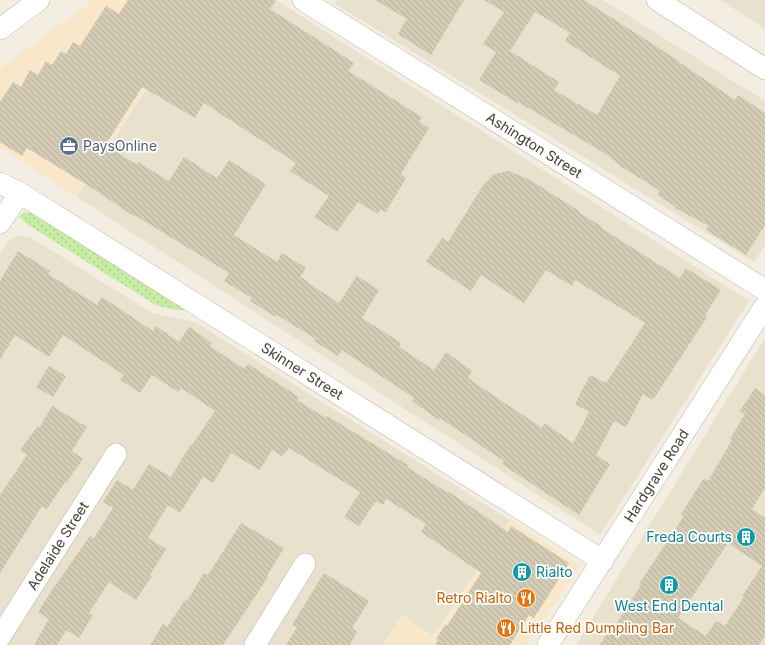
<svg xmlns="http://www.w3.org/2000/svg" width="765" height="645" font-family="Inter,sans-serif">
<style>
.residential{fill:#e7e1ce}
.commercial{fill:#f8e7c8}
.garden{fill:url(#garden-dots)}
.building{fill:url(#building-back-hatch);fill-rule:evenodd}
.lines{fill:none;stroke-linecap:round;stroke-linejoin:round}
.minor-casing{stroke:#beb7a3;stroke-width:22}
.minor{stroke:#fff;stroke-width:21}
.labels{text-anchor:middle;stroke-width:3.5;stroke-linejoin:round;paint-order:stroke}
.street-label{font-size:14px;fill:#443e31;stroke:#fff}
.service-label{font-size:14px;fill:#4e5e75;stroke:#fff;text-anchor:start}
.culture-label{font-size:14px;fill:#0d838f;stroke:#fff;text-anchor:end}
.food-label{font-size:14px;fill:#c56008;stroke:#fff;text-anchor:end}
</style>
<defs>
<pattern id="garden-dots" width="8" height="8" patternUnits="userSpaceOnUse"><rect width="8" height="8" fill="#c7eca4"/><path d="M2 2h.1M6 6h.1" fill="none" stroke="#accb8e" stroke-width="1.8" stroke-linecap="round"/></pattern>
<pattern id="building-back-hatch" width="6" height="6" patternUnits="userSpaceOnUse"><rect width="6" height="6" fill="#d4cbb5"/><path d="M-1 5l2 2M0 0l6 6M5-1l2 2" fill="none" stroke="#b7af9c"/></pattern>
</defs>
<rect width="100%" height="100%" fill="#f3eee1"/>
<g class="residential">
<polygon points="276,0 749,301 600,535 77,197 146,89 195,118"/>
<polygon points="337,0 603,0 765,101 765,245 754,262 335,4"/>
<polygon points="720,0 765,0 765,29"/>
<polygon points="19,235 30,237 152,313 195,322 510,520 433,636 402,615 383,645 0,645 0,253 8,241"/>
<polygon points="765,338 765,645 576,645"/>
</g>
<g class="commercial">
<polygon points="93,0 276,0 195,118 145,89 77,197 0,147 0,69"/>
<polygon points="510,520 580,565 527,645 383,645 402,615 433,636"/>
</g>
<path class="garden" d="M 24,212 L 32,213 L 188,310 C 176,311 165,308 154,304 L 28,225 L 19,217 Z"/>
<g class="building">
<polygon points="128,0 276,0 270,9 354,63 348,71 422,117 419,122 429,128 401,174 406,178 386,212 381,209 378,214 358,202 337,232 314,217 329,196 290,171 296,163 204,103 195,118 142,87 108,141 112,143 109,147 137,165 138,162 169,181 184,157 217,178 229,160 266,184 234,235 277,262 282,253 306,268 300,277 308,281 307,282 339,303 357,276 379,290 362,318 401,343 399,347 434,370 446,352 472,371 468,378 542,428 545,423 573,443 589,412 575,404 590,375 606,383 645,323 575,280 572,286 546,270 524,303 481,275 471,291 426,262 442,238 448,242 482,187 494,174 509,171 530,180 579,211 578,212 601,226 601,228 628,245 680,278 686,268 721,290 705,315 707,317 653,400 643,394 626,427 614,421 596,455 610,464 579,515 502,464 504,461 440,418 439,420 412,401 414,398 342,350 338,356 314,341 316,339 277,315 276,317 250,301 252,298 224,281 229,273 136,216 135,217 92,188 27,148 22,156 0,142 0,102 13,82 21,87 30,70 38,75 46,61 52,65 61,51 66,54 73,42 80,46 106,6 119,14"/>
<polygon points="375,0 464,0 431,55 398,34 407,19"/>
<path d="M 484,0 L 584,0 L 679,61 L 679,62 L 735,100 L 738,95 L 765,113 L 765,225 L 746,255 L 706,230 L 709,226 L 675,208 L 676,207 L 657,195 L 660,191 L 622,167 L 606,154 L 518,102 L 517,103 L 479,80 L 496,52 L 483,44 L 504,12 ZM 535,12 L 570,33 L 565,41 L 620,76 L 597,115 L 554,90 L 559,82 L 510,51 Z"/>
<polygon points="18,251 50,271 48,274 97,305 102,297 153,331 156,326 179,342 189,327 212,343 210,346 244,369 248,364 299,397 297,400 326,418 327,416 408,465 407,467 448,493 449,492 508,532 511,526 569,563 534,618 529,615 510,645 435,645 438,640 436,639 445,625 447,626 481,573 421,532 426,524 386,499 383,505 376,501 359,526 344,517 360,492 289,448 282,456 272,450 260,470 231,453 213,483 203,477 180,513 168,505 148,538 166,549 150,575 152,576 136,600 109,582 89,613 93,615 79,638 66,630 57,645 34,645 49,619 38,612 52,590 90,536 94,538 113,508 103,502 117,480 133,490 149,464 171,477 191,444 192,445 215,411 181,388 178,392 152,375 140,393 120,380 124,375 63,335 49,357 15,335 0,360 0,281"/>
<polygon points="49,366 66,376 53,397 36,387"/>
<path d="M 755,388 L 765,395 L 765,488 L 752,509 L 765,518 L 765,636 L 759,645 L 600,645 L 613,624 L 615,626 L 641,585 L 639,584 L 684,516 L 681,514 L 704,478 L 708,481 L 732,440 L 730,439 L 745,414 L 740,411 ZM 728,543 L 762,566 L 742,596 L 744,597 L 725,626 L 716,621 L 706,636 L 678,618 Z"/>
<polygon points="52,406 87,427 72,451 83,459 66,483 65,482 47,509 42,506 0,573 0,495 27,455 20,450 37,427 39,428"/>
<polygon points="241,523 284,548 267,576 268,577 223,645 150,645 163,624 167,627 185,600 187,601 204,573 208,575"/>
<polygon points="324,573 369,601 352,628 357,632 350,645 286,645 297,627 292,625"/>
</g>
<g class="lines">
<defs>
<g id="minor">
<path id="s1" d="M 303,0 L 765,290"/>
<polyline points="657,0 765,69"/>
<polyline points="0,29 39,0"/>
<path id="s2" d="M 0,183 L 20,193 L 603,561"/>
<polyline points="0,223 20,193"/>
<path id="s3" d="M 0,637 L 116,454"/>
<polyline points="255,645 305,564"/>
<path id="s4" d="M 548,645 L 765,306"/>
</g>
</defs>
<use href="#minor" class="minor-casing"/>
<use href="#minor" class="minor"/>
</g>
<defs>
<symbol id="office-disc" viewBox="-11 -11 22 22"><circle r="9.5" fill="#5c6f8a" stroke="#fff"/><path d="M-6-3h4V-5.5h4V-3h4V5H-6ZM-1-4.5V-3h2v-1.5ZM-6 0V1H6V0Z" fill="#fff"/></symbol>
<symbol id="building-disc" viewBox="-11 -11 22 22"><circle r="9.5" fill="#0f9aa8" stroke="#fff"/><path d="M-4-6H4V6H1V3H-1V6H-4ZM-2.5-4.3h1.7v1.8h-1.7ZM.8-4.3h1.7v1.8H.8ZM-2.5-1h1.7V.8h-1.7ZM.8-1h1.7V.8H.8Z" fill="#fff"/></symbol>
<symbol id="restaurant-disc" viewBox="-11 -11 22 22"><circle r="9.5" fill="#e8710a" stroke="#fff"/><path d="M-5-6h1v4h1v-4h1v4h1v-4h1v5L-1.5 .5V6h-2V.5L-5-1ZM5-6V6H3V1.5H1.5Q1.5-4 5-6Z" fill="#fff"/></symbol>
</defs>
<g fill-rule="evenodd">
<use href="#office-disc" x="58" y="135" width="22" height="22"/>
<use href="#building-disc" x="735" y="526" width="22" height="22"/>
<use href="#building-disc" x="511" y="561" width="22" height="22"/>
<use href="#building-disc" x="658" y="574" width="22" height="22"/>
<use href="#restaurant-disc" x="515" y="587" width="22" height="22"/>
<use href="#restaurant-disc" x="495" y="617" width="22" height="22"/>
</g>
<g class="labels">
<g class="street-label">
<text dy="5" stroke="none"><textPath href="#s1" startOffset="273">Ashington Street</textPath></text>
<text dy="5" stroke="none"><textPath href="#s2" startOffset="356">Skinner Street</textPath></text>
<text dy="5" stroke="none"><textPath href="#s4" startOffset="201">Hardgrave Road</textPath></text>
<text dy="5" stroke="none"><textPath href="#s3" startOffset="108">Adelaide Street</textPath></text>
</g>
<g class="service-label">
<text x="83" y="151">PaysOnline</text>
</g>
<g class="culture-label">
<text x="732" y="542">Freda Courts</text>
<text x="536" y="577" text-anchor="start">Rialto</text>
<text x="669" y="611" text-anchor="middle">West End Dental</text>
</g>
<g class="food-label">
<text x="512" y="603">Retro Rialto</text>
<text x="520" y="633" text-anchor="start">Little Red Dumpling Bar</text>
</g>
</g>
</svg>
